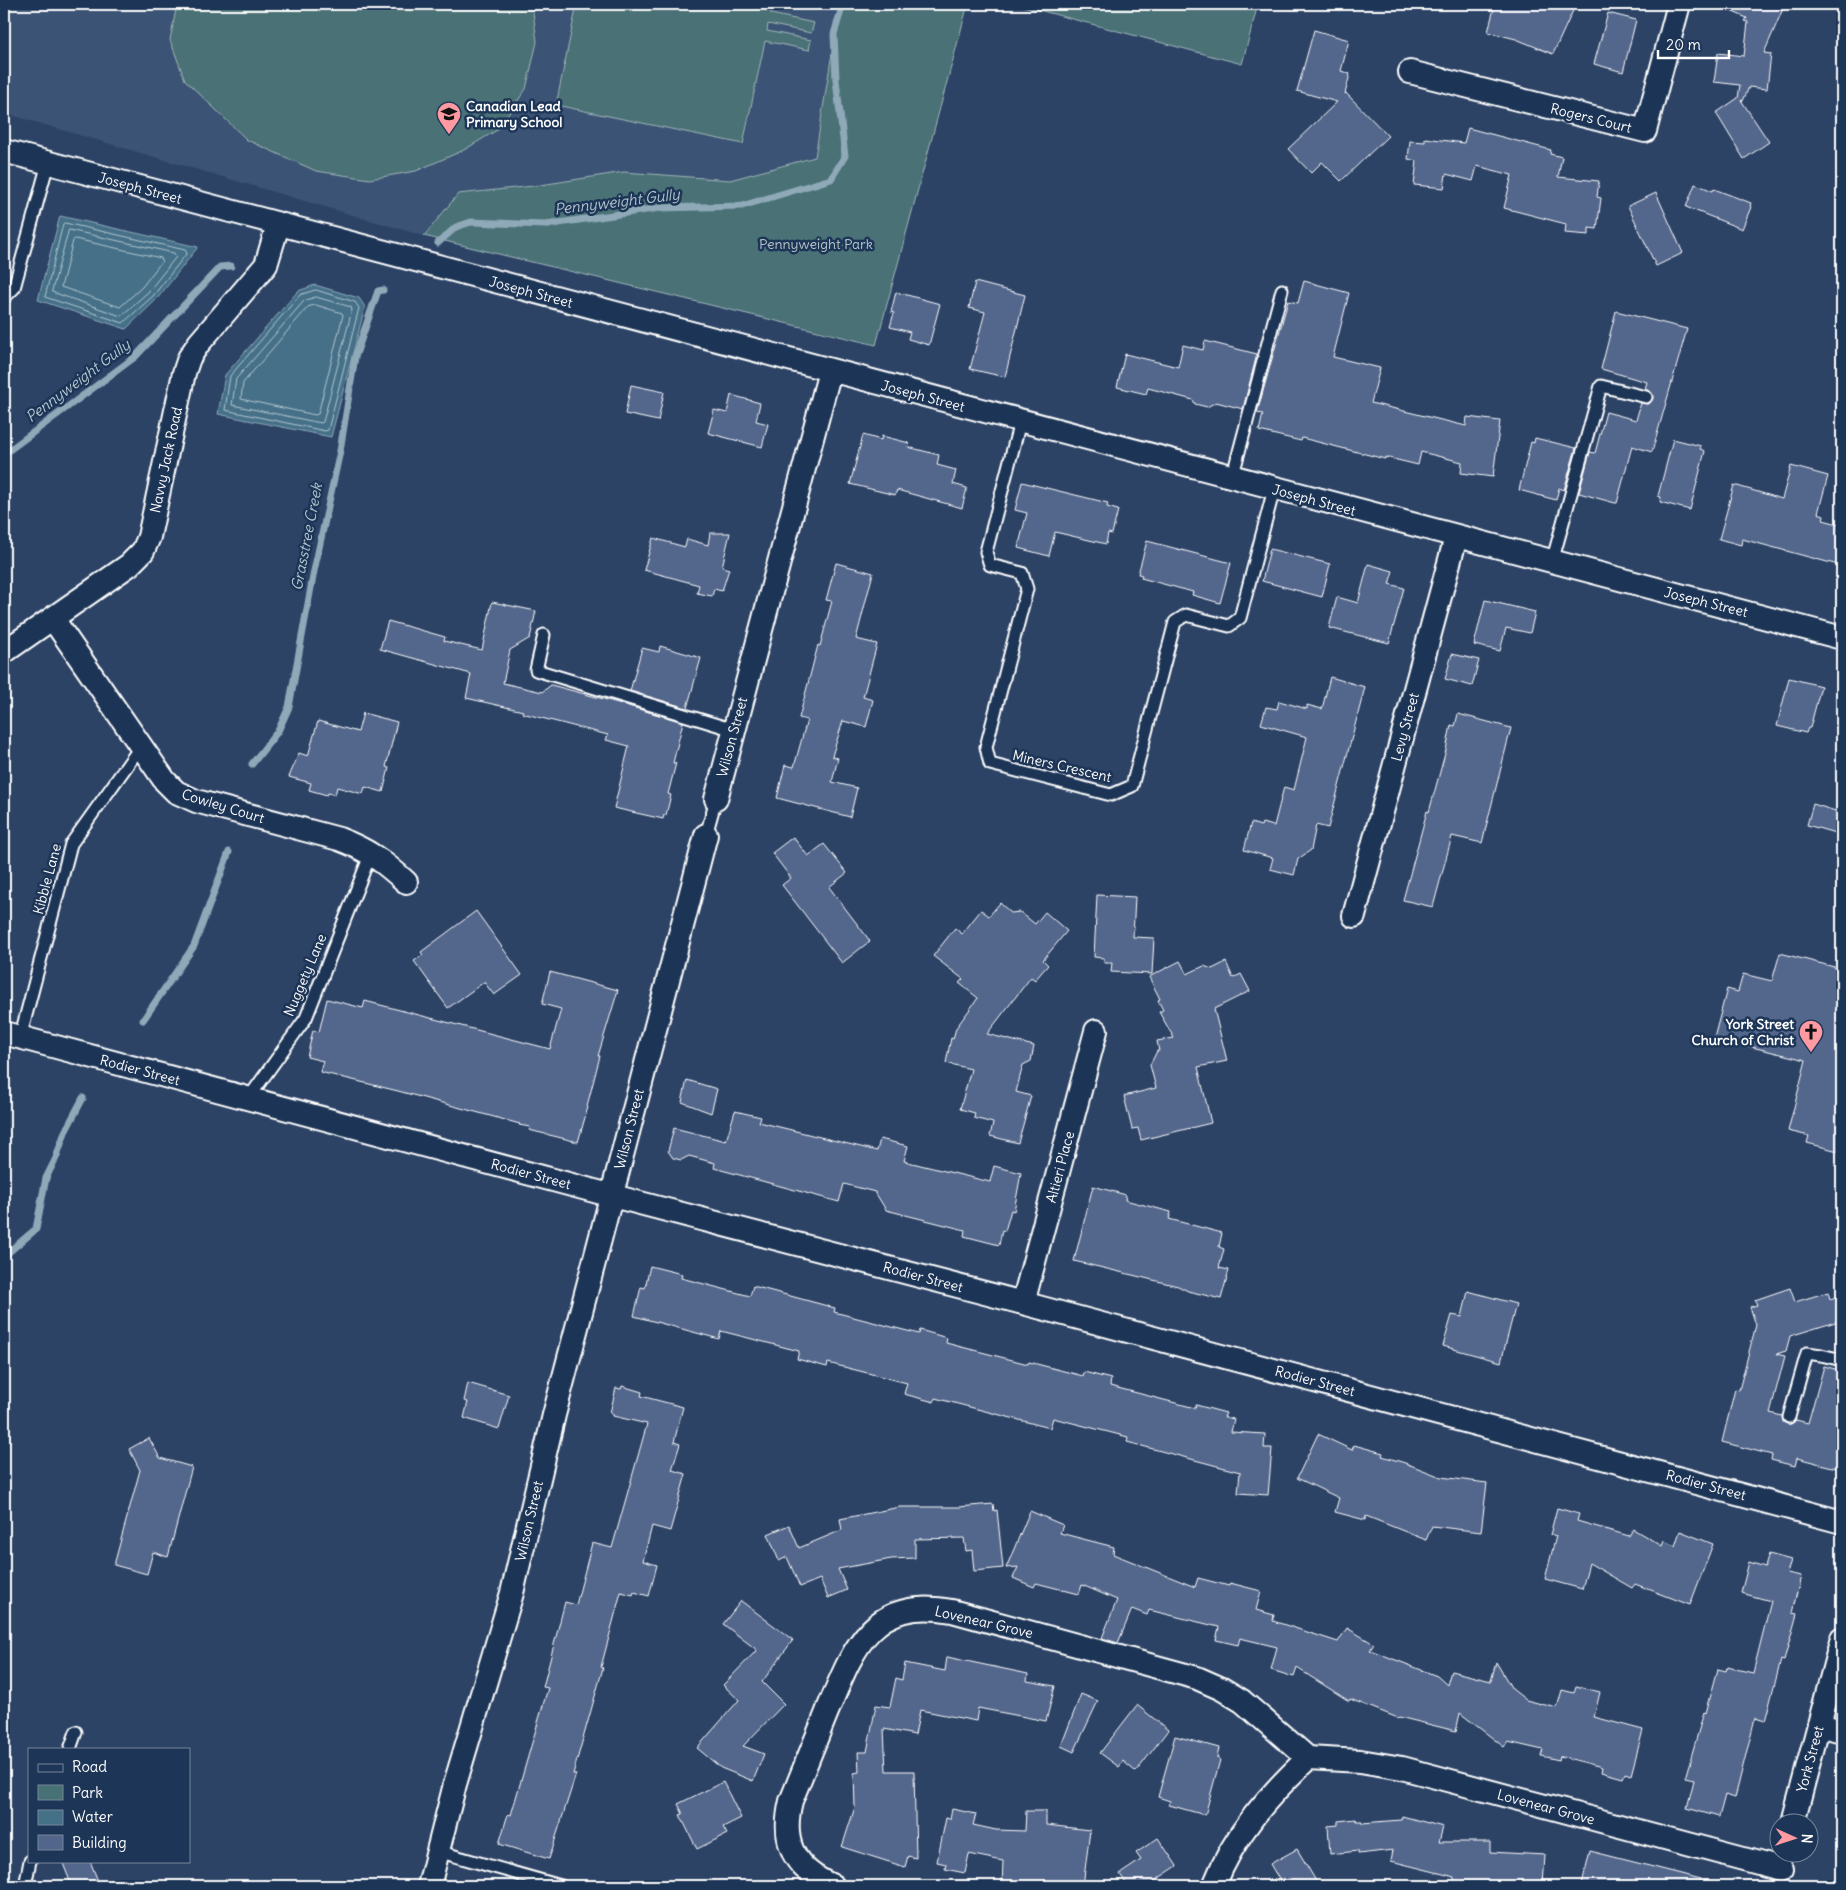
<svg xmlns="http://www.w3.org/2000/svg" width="1846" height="1890" font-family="Delius,sans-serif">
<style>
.built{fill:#3b5274}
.green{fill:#487176;stroke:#a4b8ba}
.water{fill:#447088;stroke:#8fa9b8}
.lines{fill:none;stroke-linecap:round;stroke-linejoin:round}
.shore{stroke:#b4c6cf;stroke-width:1}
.stream{stroke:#8fa9b8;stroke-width:7}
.building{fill:#52668c;stroke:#fff}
.service-casing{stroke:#fff;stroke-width:15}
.minor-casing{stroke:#fff;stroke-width:26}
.service{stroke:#1d3557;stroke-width:11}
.minor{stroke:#1d3557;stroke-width:22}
.labels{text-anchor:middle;stroke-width:5;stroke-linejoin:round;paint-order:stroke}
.poi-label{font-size:14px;font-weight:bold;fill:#fff;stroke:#1d3557;text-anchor:start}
.street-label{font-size:14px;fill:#fff;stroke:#1d3557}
.park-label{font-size:14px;fill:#b6c6c8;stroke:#1d3557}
.water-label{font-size:15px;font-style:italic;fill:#b4c6cf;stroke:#1d3557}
</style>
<rect width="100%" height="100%" fill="#2c4366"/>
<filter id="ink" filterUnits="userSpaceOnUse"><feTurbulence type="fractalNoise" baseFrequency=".02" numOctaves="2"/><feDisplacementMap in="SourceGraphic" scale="10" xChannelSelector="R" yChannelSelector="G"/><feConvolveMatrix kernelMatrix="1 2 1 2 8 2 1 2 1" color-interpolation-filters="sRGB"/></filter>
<g filter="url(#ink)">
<polygon class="built" points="4,4 840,4 815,157 730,180 624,172 534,186 458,194 424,236 4,113"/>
<g class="green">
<polygon points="177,4 531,4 533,12 537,42 526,89 497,130 464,150 416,171 370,179 316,171 247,140 185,80 170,40"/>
<polygon points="577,4 748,4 771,9 771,14 814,23 811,33 768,24 767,31 811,40 809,50 765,41 743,144 556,105"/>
<polygon points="840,4 968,4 876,345 424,236 458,194 534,186 624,172 730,180 815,157"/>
<polygon points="1016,4 1258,4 1242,64"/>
</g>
<g class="water">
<polygon points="60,216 198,247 157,299 126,329 38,300"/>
<polygon points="315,285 359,298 365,307 331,437 218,414 225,375 298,291"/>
</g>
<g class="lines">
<g class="shore">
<polygon points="65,223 185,250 187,253 153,296 123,323 45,297 63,224"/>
<polygon points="69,230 174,253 176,257 148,292 121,316 52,292"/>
<polygon points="75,239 161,258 162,261 142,287 120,307 61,287 73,241"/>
<polygon points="316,290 355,302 359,308 328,430 325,431 225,410 230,376 300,295"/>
<polygon points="316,297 351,307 352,310 323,422 321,423 232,405 236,379 304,301"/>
<polygon points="316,305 342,313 343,315 318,414 315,415 241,399 243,383 308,307"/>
</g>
<g class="stream">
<polyline points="438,243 456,227 471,222 545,225 660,208 742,206 831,179 845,156 836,80 834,34 843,4"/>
<polyline points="4,454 135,357 220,267 231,266"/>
<polyline points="252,764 278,731 289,707 314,571 340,451 355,357 378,291 383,290"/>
<polyline points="143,1020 194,946 229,852"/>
<polyline points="4,1256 36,1229 46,1178 56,1158 65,1132 83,1098"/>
</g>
</g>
<g class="building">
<polygon points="1495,4 1576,4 1553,54 1516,39 1488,32"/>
<polygon points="1714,4 1785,4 1764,53 1771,54 1767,89 1749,87 1743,101 1741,100 1769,142 1744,159 1716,113 1738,98 1740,85 1714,82 1718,53 1744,56 1748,22 1745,21 1747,18"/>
<polygon points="1608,13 1636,20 1623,72 1594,64"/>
<polygon points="1314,30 1349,40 1341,71 1350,74 1345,94 1346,93 1388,136 1341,181 1322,162 1311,173 1288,149 1337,102 1297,91"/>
<polygon points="1468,128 1551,150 1550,154 1562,157 1558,177 1599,181 1597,197 1601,198 1597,229 1589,228 1589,235 1565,233 1566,224 1504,208 1512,175 1477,166 1473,181 1446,174 1444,188 1414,185 1417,161 1408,159 1410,141 1425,142 1425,138 1464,143"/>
<polygon points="1695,184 1713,191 1714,189 1751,203 1750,206 1751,207 1742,229 1686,207"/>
<polygon points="1656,193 1683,253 1656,266 1628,206"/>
<polygon points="1304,281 1349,293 1333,357 1380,368 1371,403 1466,426 1467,417 1500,421 1493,477 1461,473 1462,462 1421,452 1418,465 1385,457 1385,459 1302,438 1301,441 1259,431 1263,414 1257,413 1288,301 1298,303"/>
<polygon points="975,282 1025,295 1005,377 970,369 985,312 969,308"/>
<polygon points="896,292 940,304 929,345 908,339 910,332 890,327 894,313 891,312"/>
<polygon points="1616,311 1687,329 1652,452 1632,446 1617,503 1615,503 1579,493 1590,452 1595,453 1606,412 1636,420 1641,403 1649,404 1653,398 1651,392 1645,389 1647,382 1601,369"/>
<polygon points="1205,341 1257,354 1243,409 1216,402 1207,407 1195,404 1193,400 1148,388 1146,394 1117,387 1125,354 1178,367 1183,345 1203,350"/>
<polygon points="631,385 664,392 658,421 625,414"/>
<polygon points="731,395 760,403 756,421 768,424 762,447 708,433 714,410 727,413"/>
<polygon points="863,435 881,440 882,436 909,443 908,447 939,455 937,465 956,470 953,484 967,488 962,508 897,490 895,495 850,484"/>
<polygon points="1535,438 1576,448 1564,490 1559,488 1556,500 1519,490 1531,442 1534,443"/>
<polygon points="1673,439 1701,446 1700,449 1705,451 1690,510 1660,502 1661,497 1658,496"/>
<polygon points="1791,466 1828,476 1818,513 1824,515 1823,520 1842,525 1842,566 1742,539 1741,545 1719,539 1734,485 1782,499"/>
<polygon points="1022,482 1108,503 1107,507 1118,510 1112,534 1108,533 1106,544 1055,532 1049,556 1018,548 1027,513 1015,510"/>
<polygon points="710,533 730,533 722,567 729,569 722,591 714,589 712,596 697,593 699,585 644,570 653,538 685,547 687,539 708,545"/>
<polygon points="1147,541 1231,563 1220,603 1192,595 1193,592 1141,578 1142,575 1138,574"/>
<polygon points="1270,549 1330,564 1322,597 1262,581"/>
<polygon points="836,563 873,573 856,639 877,644 863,697 873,700 866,727 843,721 832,756 838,758 832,782 857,788 850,817 777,798 785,765 794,767 807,720 799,718 818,645 820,646 832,601 826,600"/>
<polygon points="1368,564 1393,571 1389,584 1404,588 1389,643 1329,628 1337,597 1358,603"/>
<polygon points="1485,600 1535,612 1530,633 1506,628 1500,651 1474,645"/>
<polygon points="492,602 536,611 530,638 510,650 503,683 542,692 551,685 611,701 683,722 673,763 676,763 668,794 671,795 666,815 664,815 663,819 614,808 629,746 606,740 608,735 522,713 523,711 466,698 471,674 380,649 388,621 445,637 444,641 482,650"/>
<polygon points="660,646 701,658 687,708 630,691 642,648 659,652"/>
<polygon points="1452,654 1479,660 1472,686 1445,679"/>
<polygon points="1330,677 1365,687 1328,828 1316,825 1311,850 1298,859 1294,875 1270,869 1273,858 1244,850 1251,823 1261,826 1262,823 1274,826 1284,787 1294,790 1307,737 1261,724 1266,707 1277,709 1279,701 1307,709 1307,705 1322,709"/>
<polygon points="1789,678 1821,686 1810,728 1808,728 1806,733 1777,726"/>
<polygon points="363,713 397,722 386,767 389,768 383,792 365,787 363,794 337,787 335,795 328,793 327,795 309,790 311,783 289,777 299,753 308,756 318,721 358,732"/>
<polygon points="1458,714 1511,728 1482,843 1452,836 1433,907 1403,900 1427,811 1429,812 1446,750 1451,725 1455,726"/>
<polygon points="1813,804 1842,813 1842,822 1839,834 1807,825"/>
<polygon points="793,837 808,856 824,844 847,873 829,887 870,941 842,963 782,885 791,878 772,853"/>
<polygon points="1097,895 1135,897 1133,937 1154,938 1152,974 1111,972 1112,963 1104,963 1104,958 1094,957"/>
<polygon points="1000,903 1011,913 1020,912 1035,924 1045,912 1067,931 1043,960 1048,965 1035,980 1031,977 987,1034 1034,1046 1031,1061 1023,1065 1016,1092 1031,1096 1018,1143 990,1136 993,1123 974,1118 975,1113 960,1109 971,1069 946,1063 951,1038 953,1039 956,1028 978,998 959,983 963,979 933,956 955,928 962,934 981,910 989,916"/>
<polygon points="476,911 522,975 494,995 484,982 448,1008 414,961 423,955 421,952"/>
<polygon points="1780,953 1842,969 1842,1152 1807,1143 1809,1136 1788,1131 1806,1060 1714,1038 1727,989 1738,992 1743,974 1772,981"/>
<polygon points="1180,961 1187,974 1204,966 1212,969 1226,962 1233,978 1241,974 1250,991 1214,1009 1227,1061 1198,1067 1211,1123 1141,1140 1138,1128 1132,1129 1124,1096 1156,1088 1150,1065 1157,1051 1159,1051 1157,1041 1174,1038 1159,1012 1163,1010 1158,1000 1160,999 1149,977"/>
<polygon points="550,972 618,990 598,1056 600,1056 587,1106 588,1107 578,1142 529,1130 530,1127 519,1125 520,1124 398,1091 320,1072 323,1061 307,1057 313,1030 319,1032 327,999 363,1008 365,1001 550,1049 561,1009 542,1004"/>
<polygon points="687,1080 717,1089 711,1113 682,1102"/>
<polygon points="735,1111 761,1117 759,1122 877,1151 880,1139 908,1146 904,1161 990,1182 994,1166 1021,1173 1014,1211 1011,1210 1005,1231 1002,1230 999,1245 964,1236 965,1230 886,1210 875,1192 844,1184 839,1202 714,1168 715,1163 689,1156 681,1160 673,1158 668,1151 674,1128 726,1141"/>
<polygon points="1093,1186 1126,1195 1125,1200 1171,1212 1169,1219 1222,1233 1219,1247 1224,1249 1219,1268 1229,1270 1221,1299 1188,1291 1178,1286 1074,1261"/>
<polygon points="650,1266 682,1274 681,1278 750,1296 753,1286 835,1308 834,1312 919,1334 920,1330 947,1338 946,1343 1028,1364 1029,1362 1083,1376 1084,1372 1111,1379 1110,1386 1195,1408 1196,1405 1226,1413 1224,1417 1234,1419 1231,1432 1265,1434 1264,1448 1272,1448 1268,1495 1238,1493 1240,1472 1127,1442 1128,1437 1053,1418 1050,1428 935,1398 934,1402 904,1394 907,1383 828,1363 827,1367 797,1359 799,1351 721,1331 719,1339 634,1316 641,1287 645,1288"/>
<polygon points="1790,1288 1795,1302 1828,1292 1830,1299 1842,1295 1842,1320 1790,1336 1786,1351 1776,1354 1785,1356 1770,1413 1782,1416 1783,1422 1787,1424 1791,1424 1796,1420 1808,1423 1824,1366 1842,1371 1842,1445 1836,1468 1797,1458 1795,1466 1771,1460 1772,1455 1722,1442 1735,1389 1739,1390 1756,1325 1750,1307 1757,1305 1755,1300"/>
<polygon points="1468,1291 1516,1304 1501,1362 1443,1346 1452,1315 1462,1317"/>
<polygon points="468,1383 509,1395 499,1429 464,1418 468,1402 464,1401"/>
<polygon points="622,1386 642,1392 641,1396 683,1407 674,1442 680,1444 672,1470 686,1474 670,1531 652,1526 643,1561 657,1565 649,1596 634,1592 633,1595 621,1592 601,1667 603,1668 573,1774 576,1774 549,1859 499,1844 508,1814 511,1815 548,1688 543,1687 565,1602 576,1605 592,1543 612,1548 647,1424 613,1416 613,1414 610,1413 616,1388 621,1389"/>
<polygon points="1318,1434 1352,1450 1354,1445 1383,1453 1382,1456 1405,1463 1441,1477 1487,1483 1481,1532 1432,1526 1426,1540 1366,1516 1365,1520 1335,1512 1339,1498 1297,1478"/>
<polygon points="149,1438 160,1458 192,1467 168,1557 153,1552 147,1574 114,1565 140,1470 129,1449"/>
<polygon points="993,1504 994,1511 997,1510 1003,1568 974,1571 972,1550 966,1551 964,1538 915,1539 915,1558 891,1559 838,1569 847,1590 828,1598 820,1579 800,1587 787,1557 779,1561 768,1534 789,1525 799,1548 842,1530 840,1519 900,1507 959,1507"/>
<polygon points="1557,1508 1579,1514 1577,1521 1629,1536 1633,1529 1662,1546 1664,1541 1675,1546 1680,1531 1713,1544 1690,1605 1635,1584 1632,1588 1589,1563 1582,1589 1545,1579 1556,1536 1550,1535"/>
<polygon points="1030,1511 1063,1525 1060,1533 1114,1547 1113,1554 1195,1587 1198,1578 1229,1586 1230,1583 1261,1591 1256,1610 1274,1615 1273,1621 1338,1642 1347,1628 1374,1644 1370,1650 1437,1676 1447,1685 1451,1671 1491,1681 1496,1662 1512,1689 1526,1700 1557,1708 1562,1690 1574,1693 1576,1686 1600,1692 1594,1717 1643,1730 1631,1775 1625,1773 1623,1778 1601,1772 1602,1767 1560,1756 1559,1760 1541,1756 1543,1750 1508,1742 1504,1747 1460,1713 1456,1731 1399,1717 1398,1718 1350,1699 1349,1701 1297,1668 1294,1677 1271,1670 1277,1647 1240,1638 1238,1645 1216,1640 1219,1627 1149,1610 1147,1615 1132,1609 1118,1643 1102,1638 1117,1600 1082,1585 1079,1594 1036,1583 1034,1587 1013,1578 1018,1567 1006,1568"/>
<polygon points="1769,1554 1791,1560 1787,1573 1801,1576 1792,1613 1797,1614 1784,1661 1781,1660 1765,1721 1755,1718 1735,1798 1725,1795 1719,1817 1687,1808 1694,1780 1685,1778 1704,1712 1706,1713 1718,1669 1726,1671 1727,1667 1753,1673 1771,1601 1741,1593 1749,1562 1765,1567"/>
<polygon points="741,1601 793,1640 762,1682 784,1704 743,1746 764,1754 753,1781 721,1768 697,1748 739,1700 723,1685 757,1650 723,1624"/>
<polygon points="947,1657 1028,1674 1027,1681 1055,1686 1046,1721 978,1708 976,1721 920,1710 915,1735 884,1729 886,1771 914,1771 916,1858 908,1856 905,1867 842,1847 855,1807 854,1773 859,1772 858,1752 867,1752 876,1705 890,1707 896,1678 902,1680 905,1663 945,1671"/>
<polygon points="1081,1694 1098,1701 1074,1752 1061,1746"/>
<polygon points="1137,1705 1168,1730 1136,1772 1123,1761 1119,1767 1100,1753"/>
<polygon points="1175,1736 1219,1748 1217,1758 1220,1760 1205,1815 1169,1805 1170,1801 1158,1797"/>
<polygon points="723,1782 741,1818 723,1827 727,1834 697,1849 680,1815 683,1814 678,1804"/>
<polygon points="952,1809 976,1814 973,1825 996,1830 1025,1831 1026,1811 1046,1811 1046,1825 1090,1830 1083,1886 1002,1886 1003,1861 969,1854 965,1873 945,1869 946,1864 937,1862 946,1818 950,1819"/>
<polygon points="1402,1816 1443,1827 1439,1842 1490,1842 1490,1852 1545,1855 1543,1886 1455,1886 1455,1877 1391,1861 1393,1850 1358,1854 1358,1851 1330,1854 1328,1826 1338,1825 1338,1821 1356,1819 1357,1821 1362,1821 1362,1823 1401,1820"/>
<polygon points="1158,1838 1177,1866 1147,1886 1128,1886 1120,1874 1141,1860 1136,1853"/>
<polygon points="1297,1849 1319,1886 1283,1886 1270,1864"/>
<polygon points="1590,1851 1701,1879 1700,1886 1593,1886 1582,1884"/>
<polygon points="62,1861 90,1861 100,1886 72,1886"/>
</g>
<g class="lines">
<defs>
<g id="service">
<polyline points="4,298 14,288 48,163"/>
<polyline points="1020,422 986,552 990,565 1022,573 1027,589 986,747 990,764 1111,795 1132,786 1175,622 1186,615 1229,626 1240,618 1274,489"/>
<polyline points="1232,478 1282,290"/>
<polyline points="1552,562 1601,386 1646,397"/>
<polyline points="544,635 536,670 734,730"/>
<polyline points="706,835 716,799"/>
<polyline points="20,1038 71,844 141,746"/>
<polyline points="248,1099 306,1018 371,853"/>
<polyline points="1789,1417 1807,1353 1821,1355 1842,1360"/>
<polyline points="70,1749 76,1732"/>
<polyline points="437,1851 561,1886"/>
<polyline points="25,1886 30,1861"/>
</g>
<g id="minor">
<polyline points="1410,72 1645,131 1679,4"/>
<polyline points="4,151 1842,638"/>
<path d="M 53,619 L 165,781 L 176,792 L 196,801 L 339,839 C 368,850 383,861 406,882"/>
<polyline points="4,652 129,565 143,551 149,537 184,373 189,358 199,343 266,265 278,225"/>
<polyline points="716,799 830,371"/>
<polyline points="1354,916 1456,537"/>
<polyline points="4,1033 613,1196 1023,1303 1842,1522"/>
<polyline points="1023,1303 1096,1031"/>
<polyline points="1819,1725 1842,1731"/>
<polyline points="1793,1822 1842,1638"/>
<polyline points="429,1886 455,1784 512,1593 554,1415 706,835"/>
<path d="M 833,1886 C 793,1869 781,1842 791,1801 C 803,1771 815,1741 827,1712 C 853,1649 871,1596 952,1611 L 1197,1678 L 1222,1689 L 1242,1701 L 1308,1758 L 1360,1761 L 1402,1768 L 1781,1869"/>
<path d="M 1214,1886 C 1234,1834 1268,1796 1308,1758"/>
</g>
</defs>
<use href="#service" class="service-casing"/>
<use href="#minor" class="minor-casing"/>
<use href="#service" class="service"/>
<use href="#minor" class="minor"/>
</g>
</g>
<defs>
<symbol id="school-pin" viewBox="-11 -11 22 30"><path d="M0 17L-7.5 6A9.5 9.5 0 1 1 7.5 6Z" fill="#ff9aa2" stroke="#1d3557"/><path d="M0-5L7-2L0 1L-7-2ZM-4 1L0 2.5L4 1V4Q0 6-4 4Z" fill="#111"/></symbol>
<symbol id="church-pin" viewBox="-11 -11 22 30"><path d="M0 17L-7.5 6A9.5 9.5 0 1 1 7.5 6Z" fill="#ff9aa2" stroke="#1d3557"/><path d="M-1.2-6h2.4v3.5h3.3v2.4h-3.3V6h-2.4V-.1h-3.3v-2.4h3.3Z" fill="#111"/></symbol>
</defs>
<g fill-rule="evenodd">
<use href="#school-pin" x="435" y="100" width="28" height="38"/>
<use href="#church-pin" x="1797" y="1018" width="28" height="38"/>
</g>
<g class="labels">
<g class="poi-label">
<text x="466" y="111">Canadian Lead<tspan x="466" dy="16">Primary School</tspan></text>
<text x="1794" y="1029" text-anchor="end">York Street<tspan x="1794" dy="16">Church of Christ</tspan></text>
</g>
<g class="street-label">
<text transform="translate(1591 118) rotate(14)" y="5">Rogers Court</text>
<text transform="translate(140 188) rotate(15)" y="5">Joseph Street</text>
<text transform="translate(531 292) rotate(15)" y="5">Joseph Street</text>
<text transform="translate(923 396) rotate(15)" y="5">Joseph Street</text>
<text transform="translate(166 460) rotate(-78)" y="5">Navvy Jack Road</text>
<text transform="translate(1314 500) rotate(15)" y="5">Joseph Street</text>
<text transform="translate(1706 602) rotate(14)" y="5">Joseph Street</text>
<text transform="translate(1405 727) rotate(-75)" y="5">Levy Street</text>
<text transform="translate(732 737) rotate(-75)" y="5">Wilson Street</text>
<text transform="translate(1062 766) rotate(13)" y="5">Miners Crescent</text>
<text transform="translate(223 806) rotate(17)" y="5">Cowley Court</text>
<text transform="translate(47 879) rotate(-75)" y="5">Kibble Lane</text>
<text transform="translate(305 975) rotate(-67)" y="5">Nuggety Lane</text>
<text transform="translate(140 1070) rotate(15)" y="5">Rodier Street</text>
<text transform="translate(629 1129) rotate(-76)" y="5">Wilson Street</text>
<text transform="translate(1060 1167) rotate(-75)" y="5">Altieri Place</text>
<text transform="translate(531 1174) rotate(15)" y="5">Rodier Street</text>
<text transform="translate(923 1277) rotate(15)" y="5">Rodier Street</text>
<text transform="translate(1315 1381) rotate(15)" y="5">Rodier Street</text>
<text transform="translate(1706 1485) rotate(15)" y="5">Rodier Street</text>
<text transform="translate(529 1521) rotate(-77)" y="5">Wilson Street</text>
<text transform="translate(984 1622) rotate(13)" y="5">Lovenear Grove</text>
<text transform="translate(1810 1759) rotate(-75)" y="5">York Street</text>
<text transform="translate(1546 1807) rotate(15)" y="5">Lovenear Grove</text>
</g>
<g class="park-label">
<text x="816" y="249">Pennyweight Park</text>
</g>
<g class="water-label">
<text transform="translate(617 202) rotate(-7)" y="5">Pennyweight Gully</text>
<text transform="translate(78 381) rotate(-37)" y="5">Pennyweight Gully</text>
<text transform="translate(307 537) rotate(-79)" y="5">Grasstree Creek</text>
</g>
</g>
<rect width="1846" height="1890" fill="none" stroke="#1d3557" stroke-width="20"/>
<rect x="10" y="10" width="1826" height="1870" fill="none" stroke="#fff" stroke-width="2" filter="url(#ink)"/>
<rect x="28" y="1748" width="162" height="115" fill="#1d3557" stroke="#77869a"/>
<rect x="38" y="1764" width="25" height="8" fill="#1d3557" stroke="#77869a"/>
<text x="72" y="1772" font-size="15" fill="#ffffff">Road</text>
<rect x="38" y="1785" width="25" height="15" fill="#487176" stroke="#77869a"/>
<text x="72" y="1798" font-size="15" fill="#ffffff">Park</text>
<rect x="38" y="1810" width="25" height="15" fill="#447088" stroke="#77869a"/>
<text x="72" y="1822" font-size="15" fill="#ffffff">Water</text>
<rect x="38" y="1835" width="25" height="15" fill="#52668c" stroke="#77869a"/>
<text x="72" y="1848" font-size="15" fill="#ffffff">Building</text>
<g transform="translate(1794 1838) rotate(93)"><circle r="24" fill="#1d3557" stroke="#77869a"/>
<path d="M0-4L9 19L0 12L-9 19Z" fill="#ff9aa2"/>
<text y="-8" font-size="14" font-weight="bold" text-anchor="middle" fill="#ffffff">N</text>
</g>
<path d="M1658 50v8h71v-8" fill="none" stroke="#ffffff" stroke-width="2.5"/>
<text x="1666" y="50" font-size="15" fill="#ffffff" stroke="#1d3557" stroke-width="4" paint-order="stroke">20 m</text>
</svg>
